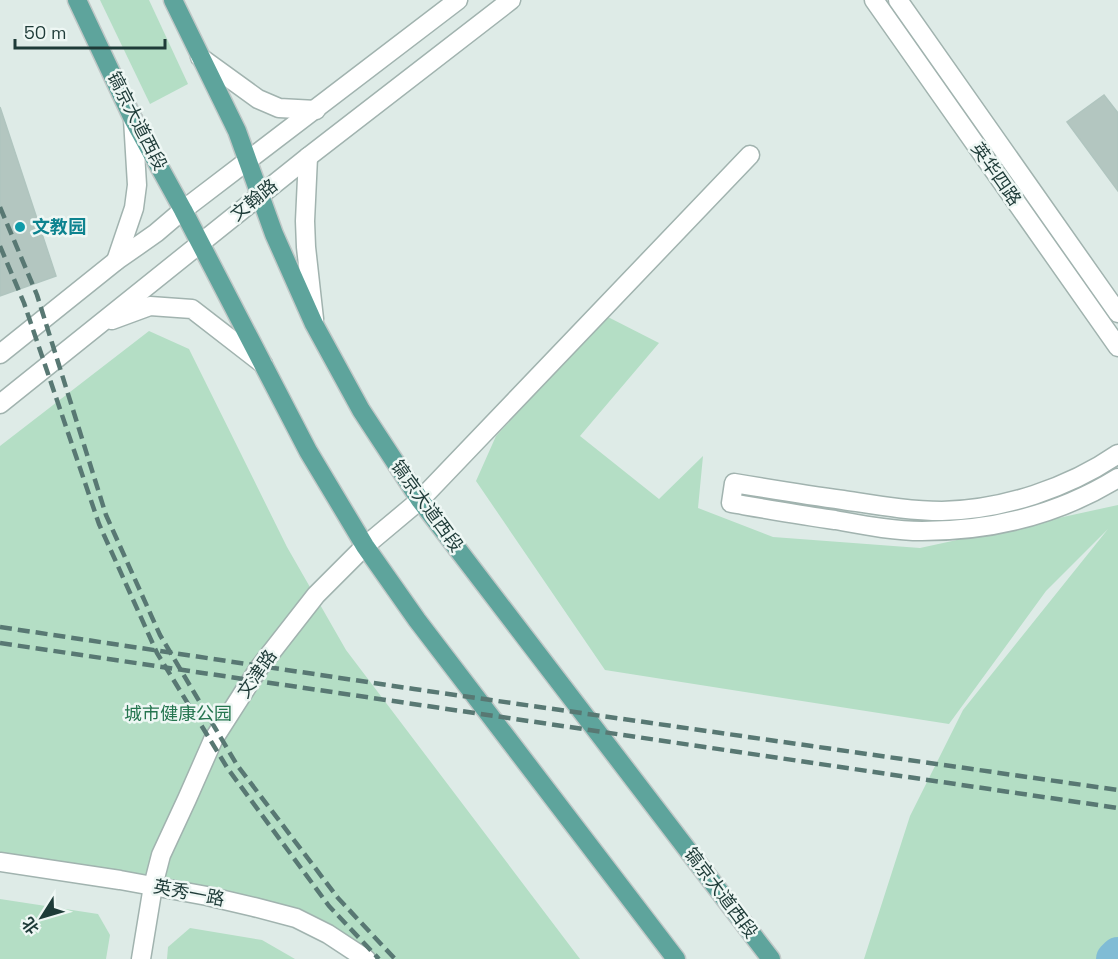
<svg xmlns="http://www.w3.org/2000/svg" width="1118" height="959" font-family="'Space Grotesk','Noto Sans SC',sans-serif">
<style>
.green{fill:#b4dec5}
.lines{fill:none;stroke-linecap:round;stroke-linejoin:round}
.river{stroke:#80bcd5;stroke-width:36}
.building{fill:#b3c6c0;stroke:#b0c5bf;stroke-width:1.5}
.minor-casing{stroke:#a1b3af;stroke-width:21}
.major-casing{stroke:#c0c8c7;stroke-width:21}
.minor{stroke:#fff;stroke-width:18}
.major{stroke:#5ea49c;stroke-width:18}
.rail{stroke:#587873;stroke-width:4.5;stroke-dasharray:12 6;stroke-linecap:butt}
.culture-dot{fill:#0f9aa8;stroke:#eef7f4;stroke-width:2}
.labels{text-anchor:middle;stroke-width:5;stroke-linejoin:round;paint-order:stroke}
.street-label{font-size:18px;fill:#1e3b38;stroke:#eef7f4}
.culture-label{font-size:18px;font-weight:bold;fill:#0d838f;stroke:#eef7f4;text-anchor:start}
.park-label{font-size:18px;fill:#25754f;stroke:#eef7f4}
</style>
<rect width="100%" height="100%" fill="#deebe7"/>
<g class="green">
<polygon points="100,0 149,0 188,84 150,104"/>
<polygon points="606,316 659,343 580,436 659,499 703,456 698,508 773,537 920,548 1118,505 1118,959 864,959 910,816 963,710 1108,529 1046,591 949,724 605,670 476,481 496,436"/>
<polygon points="149,331 189,349 287,547 346,650 580,959 358,959 280,912 0,865 0,446"/>
<polygon points="0,899 98,914 110,935 106,959 0,959"/>
<polygon points="190,928 262,940 295,959 167,959 168,947"/>
</g>
<g class="lines">
<polyline class="river" points="1114,959 1118,955"/>
</g>
<g class="building">
<polygon points="1104,95 1118,113 1118,191 1067,122"/>
<polygon points="0,107 56,276 0,296"/>
</g>
<g class="lines">
<defs>
<g id="minor">
<polyline points="874,0 1118,347"/>
<polyline points="898,0 1118,313"/>
<polyline points="200,57 258,99 279,108 316,110"/>
<polyline points="308,157 305,221 306,247 314,319"/>
<polyline points="116,261 134,208 137,185 133,119"/>
<polyline points="112,320 150,306 192,309 263,364"/>
<polyline points="0,354 116,261 156,233 183,210 458,0"/>
<polyline points="0,404 308,157 511,0"/>
<path d="M 1118,454 C 1069,488 1002,510 942,511 C 909,511 876,505 843,500 C 806,495 770,489 734,483 L 731,503 C 766,509 800,515 835,520 C 863,525 893,531 922,531 C 992,531 1058,515 1118,478"/>
<polyline points="0,862 120,880 207,896 254,907 296,918 328,934 366,959"/>
<polyline points="141,959 153,886 161,855 187,799 213,740 259,668 316,595 365,546 420,500 750,155"/>
</g>
<g id="major">
<polyline points="77,0 133,119 183,210 308,451 365,546 417,620 676,959"/>
<polyline points="173,0 237,131 274,234 314,324 361,410 420,500 771,959"/>
</g>
</defs>
<use href="#minor" class="minor-casing"/>
<use href="#major" class="major-casing"/>
<use href="#minor" class="minor"/>
<use href="#major" class="major"/>
<g class="rail">
<polyline points="0,207 37,295 106,515 160,635 237,765 338,898 395,959"/>
<polyline points="0,246 24,303 99,524 157,653 228,769 329,906 379,959"/>
<polyline points="0,627 414,689 1118,790"/>
<polyline points="0,643 1118,808"/>
</g>
</g>
<circle class="culture-dot" cx="20" cy="227" r="6"/>
<g class="labels">
<g class="street-label">
<text transform="translate(137 121) rotate(63)" y="6">镐京大道西段</text>
<text transform="translate(996 174) rotate(55)" y="6">英华四路</text>
<text transform="translate(254 200) rotate(-39)" y="6">文翰路</text>
<text transform="translate(427 506) rotate(54)" y="6">镐京大道西段</text>
<text transform="translate(257 674) rotate(-55)" y="6">文津路</text>
<text transform="translate(189 893) rotate(11)" y="6">英秀一路</text>
<text transform="translate(721 893) rotate(53)" y="6">镐京大道西段</text>
</g>
<g class="culture-label">
<text x="32" y="233">文教园</text>
</g>
<g class="park-label">
<text x="178" y="720">城市健康公园</text>
</g>
</g>
<g transform="translate(42 917) rotate(233)" stroke="#eef7f4" stroke-width="4.5" paint-order="stroke">
<path d="M0-4.5L10 22L0 15L-10 22Z" fill="#1e3b38"/>
<text y="-9" font-size="16" font-weight="bold" text-anchor="middle" fill="#1e3b38">北</text>
</g>
<path d="M15 39v9h150v-9" fill="none" stroke="#1e3b38" stroke-width="3"/>
<text x="24" y="39" font-size="18" fill="#1e3b38" stroke="#eef7f4" stroke-width="4.5" paint-order="stroke">50 m</text>
</svg>
